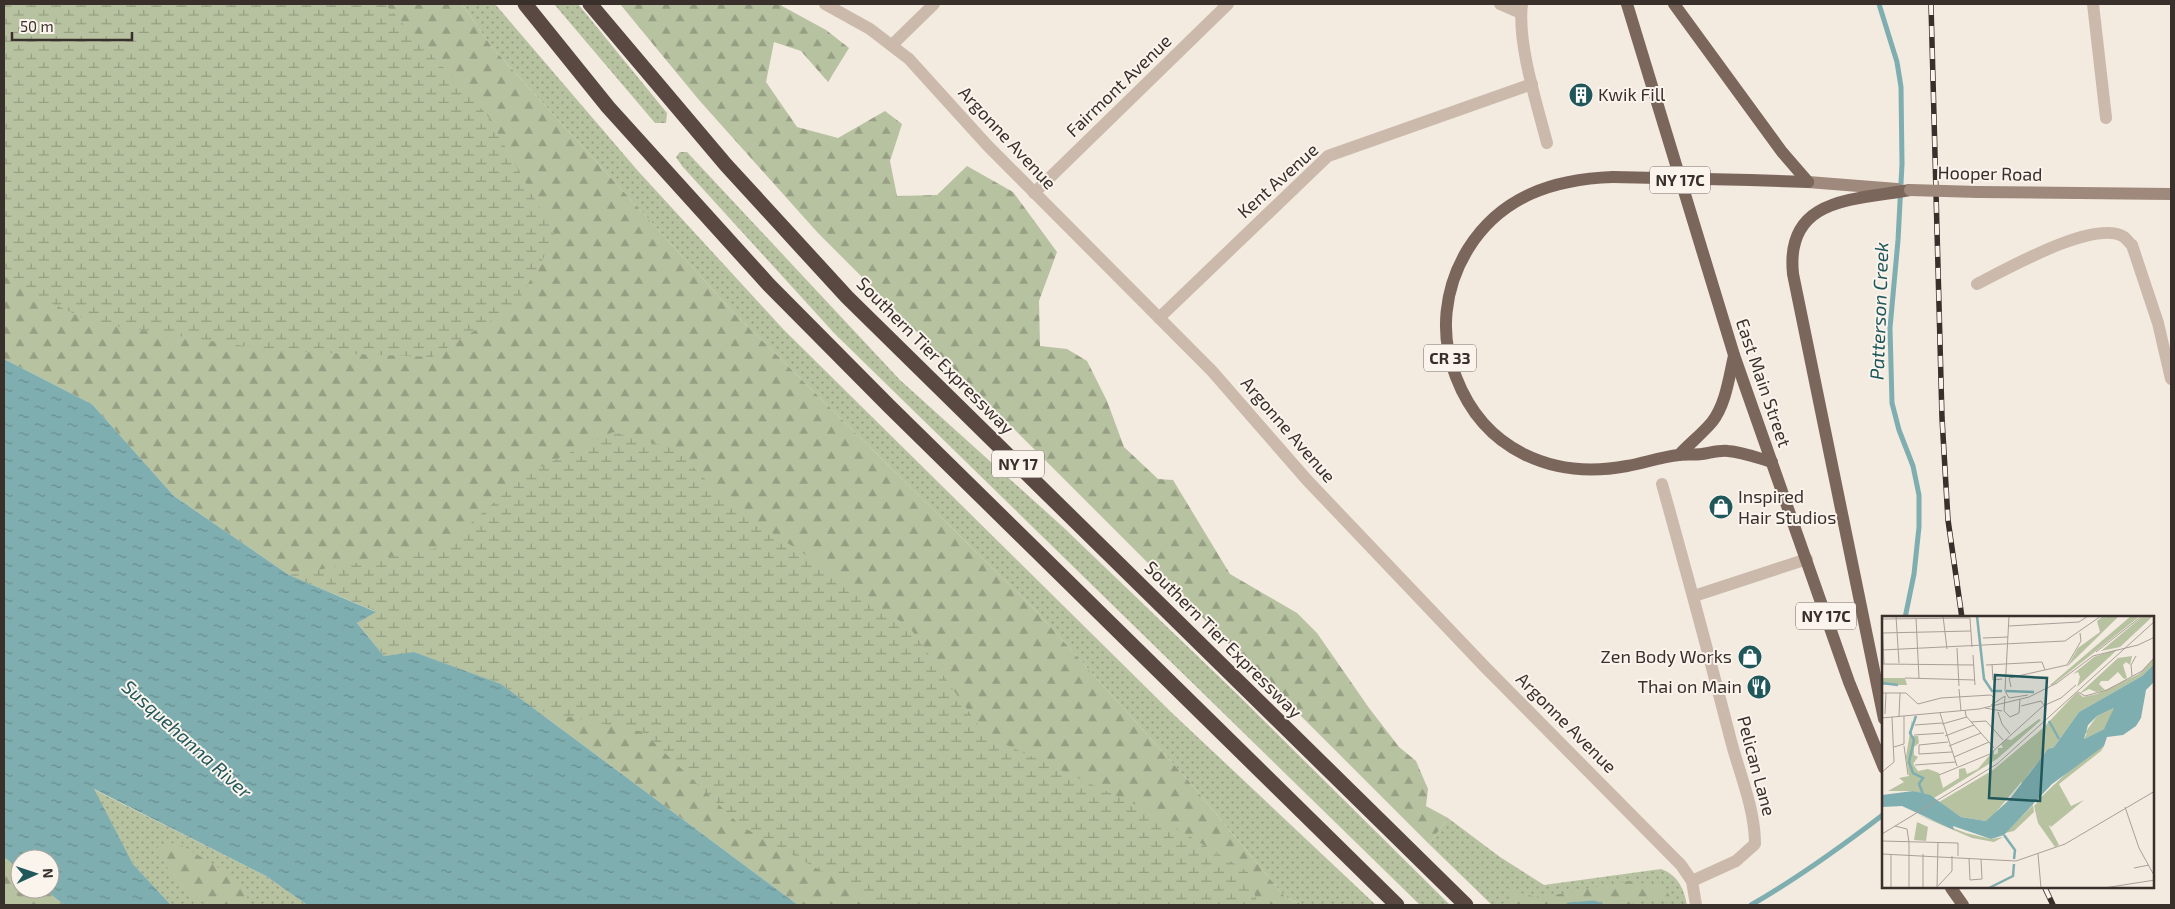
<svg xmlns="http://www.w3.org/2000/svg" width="2175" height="909" font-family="'Exo 2',sans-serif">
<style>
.grass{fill:url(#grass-dots)}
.forest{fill:url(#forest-firs)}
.wetland{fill:url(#wetland-marsh)}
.park{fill:url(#park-tufts)}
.water{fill:url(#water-ripples)}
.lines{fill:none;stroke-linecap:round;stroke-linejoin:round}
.stream{stroke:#7faeb0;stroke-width:5}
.street{stroke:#cbbaac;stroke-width:12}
.secondary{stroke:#9f897d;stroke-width:12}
.primary{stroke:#7b665c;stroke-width:12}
.highway{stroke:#5a4942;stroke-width:15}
.rail-casing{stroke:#392f2b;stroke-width:5.5}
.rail{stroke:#faf4ed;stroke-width:4;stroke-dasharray:11;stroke-linecap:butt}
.secondary-bridge{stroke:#9f897d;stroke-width:12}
.primary-bridge{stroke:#7b665c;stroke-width:12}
.labels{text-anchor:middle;stroke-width:4;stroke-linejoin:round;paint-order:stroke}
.shield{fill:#faf4ed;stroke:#736a65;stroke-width:1}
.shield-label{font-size:16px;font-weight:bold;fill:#392f2b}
.street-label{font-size:18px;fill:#392f2b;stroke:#faf4ed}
.poi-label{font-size:18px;fill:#392f2b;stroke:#faf4ed;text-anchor:start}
.water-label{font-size:19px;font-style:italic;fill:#20575b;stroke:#faf4ed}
.inset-river{fill:none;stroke:#7faeb0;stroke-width:2.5}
.inset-road{fill:none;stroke:#a99f98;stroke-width:1}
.view{fill:#20575b;fill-opacity:0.15;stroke:#20575b;stroke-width:2.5}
.inset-edge{fill:none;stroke:#392f2b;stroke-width:2.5}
</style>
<defs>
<pattern id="grass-dots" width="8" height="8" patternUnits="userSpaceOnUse" patternTransform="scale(1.25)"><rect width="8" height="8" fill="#b7c2a0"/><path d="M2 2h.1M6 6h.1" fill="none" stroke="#969e83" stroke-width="1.8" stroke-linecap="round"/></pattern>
<pattern id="forest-firs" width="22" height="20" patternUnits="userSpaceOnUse" patternTransform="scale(1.25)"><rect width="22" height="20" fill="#b7c2a0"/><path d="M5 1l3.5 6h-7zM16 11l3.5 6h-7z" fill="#969e83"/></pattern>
<pattern id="wetland-marsh" width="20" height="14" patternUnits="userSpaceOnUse" patternTransform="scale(1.25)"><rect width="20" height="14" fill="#b7c2a0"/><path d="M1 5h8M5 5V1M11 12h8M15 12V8" fill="none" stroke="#969e83"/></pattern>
<pattern id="park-tufts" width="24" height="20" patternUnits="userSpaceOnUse" patternTransform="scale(1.25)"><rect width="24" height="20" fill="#b7c2a0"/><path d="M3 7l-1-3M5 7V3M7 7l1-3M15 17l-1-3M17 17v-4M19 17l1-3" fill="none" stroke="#969e83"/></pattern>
<pattern id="water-ripples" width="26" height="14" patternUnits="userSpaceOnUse" patternTransform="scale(1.25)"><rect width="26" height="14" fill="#7faeb0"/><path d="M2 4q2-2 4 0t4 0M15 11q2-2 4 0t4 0" fill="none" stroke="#698e8f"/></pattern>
</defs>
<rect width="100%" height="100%" fill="#f3eae0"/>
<g class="grass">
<polygon points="462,4 495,4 638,171 783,329 1171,712 1376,905 1303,905 1285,897 1187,779 1037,612 733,312 491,46"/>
<polygon points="554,4 578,4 667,113 666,123 655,123"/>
<polygon points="680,152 687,152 900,380 1063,527 1236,693 1450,905 1420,905 835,334 682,166 676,157"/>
<polygon points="93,789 266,876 307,905 171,905 133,864"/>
<path d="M 1448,818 L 1500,857 L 1544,885 L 1661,869 C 1678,875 1684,889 1687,905 L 1492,905 L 1429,844 Z"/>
</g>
<g class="forest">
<polygon points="4,4 462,4 491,46 733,312 1037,612 1187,779 1285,897 1303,905 798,905 501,684 414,652 384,656 375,611 289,575 174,496 92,404 4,359"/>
<polygon points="620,4 781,4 782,6 826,30 849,48 828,82 801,51 774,42 766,82 797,127 838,138 885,111 902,124 890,161 897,196 937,195 967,166 1013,192 1057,252 1039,301 1040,346 1067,349 1087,361 1107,401 1124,447 1158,479 1173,480 1230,574 1297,613 1317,633 1369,708 1399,747 1416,761 1428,789 1426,806 1448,818 1429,844 818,233 699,100"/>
<polygon points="176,842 216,866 245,889 249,905 209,905 199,900 176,882 156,848"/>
<polygon points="4,857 20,870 20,889 44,889 64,905 4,905"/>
<polygon points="1629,881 1664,887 1672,900 1639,898 1631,905 1510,904 1510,890 1539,898"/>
</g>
<g class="wetland">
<polygon points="4,4 385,4 488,116 556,237 515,306 432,357 275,351 95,323 33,295 4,276"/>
<polygon points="613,432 675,449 734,508 826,568 911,629 985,735 1145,809 1248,872 1258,905 889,905 869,898 741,826 643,732 536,710 501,684 414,652 384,656 357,623 375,611 289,575 444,547 526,474"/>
</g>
<polygon class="park" points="4,884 28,905 4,905"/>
<polygon class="water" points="4,359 92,404 174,496 289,575 376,612 357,623 384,656 414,652 501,684 798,905 307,905 266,876 94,789 133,864 171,905 64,905 44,889 50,889 50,859 20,859 20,870 4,857"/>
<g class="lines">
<g class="stream">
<polyline points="1879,4 1897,62 1901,87 1902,164 1898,240 1890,328 1892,403 1899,430 1913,466 1919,495 1919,527 1914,574 1905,618"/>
<polyline points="1569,905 1594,903 1600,905"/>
<path d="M 1751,905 C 1798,878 1841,847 1884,814"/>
</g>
<g class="street">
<polyline points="825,4 870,29 909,59 987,145 1212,371 1307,480 1485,667 1681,865 1692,881 1696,905"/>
<polyline points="1500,4 1521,13"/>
<path d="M 1522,4 C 1517,43 1537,104 1547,143"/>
<polyline points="2093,4 2106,118"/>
<polyline points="893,44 934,4"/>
<polyline points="1034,193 1228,4"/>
<path d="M 1977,284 C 2005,270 2095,218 2124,237 C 2127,239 2129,243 2132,245 L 2158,323 L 2171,379"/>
<polyline points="1159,318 1328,156 1532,84"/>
<path d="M 1662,484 C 1686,570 1709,655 1731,741 C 1740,775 1755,809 1755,844 L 1736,861 L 1692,881"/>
<polyline points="1694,596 1807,559"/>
</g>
<g class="secondary">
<polyline points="1808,182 1897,189"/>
<polyline points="1978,192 2171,194"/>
</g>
<g class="primary">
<polyline points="1627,4 1734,355 1849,682 1884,768"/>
<polyline points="1674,4 1782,152 1808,182"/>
<path d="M 1613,177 C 1554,179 1501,196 1468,249 C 1444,288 1439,335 1456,377 C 1484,450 1552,480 1627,466 C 1644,463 1661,457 1679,455 C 1686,454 1694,455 1702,454 C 1710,453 1719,450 1728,451 C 1742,452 1758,458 1772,462"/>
<polyline points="1750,180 1808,182"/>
<path d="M 1679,455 C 1689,444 1702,434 1712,422 C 1726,404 1729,377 1734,356"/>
<path d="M 1884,719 L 1793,274 C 1785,197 1854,200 1910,190"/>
<polyline points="1951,888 1963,905"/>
</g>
<g class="highway">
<polyline points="525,4 608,107 769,285 889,406 1397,905"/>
<polyline points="590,4 726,165 847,297 1466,905"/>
</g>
<defs>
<g id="rail">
<polyline points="1931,4 1942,418 1948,520 1962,618"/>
<polyline points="2045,888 2053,905"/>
</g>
</defs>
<use href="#rail" class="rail-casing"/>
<use href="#rail" class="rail"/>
<polyline class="secondary-bridge" points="1910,190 1978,192"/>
<polyline class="primary-bridge" points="1613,177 1750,180"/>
</g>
<defs>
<symbol id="building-disc" viewBox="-11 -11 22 22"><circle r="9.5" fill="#20575b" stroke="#faf4ed"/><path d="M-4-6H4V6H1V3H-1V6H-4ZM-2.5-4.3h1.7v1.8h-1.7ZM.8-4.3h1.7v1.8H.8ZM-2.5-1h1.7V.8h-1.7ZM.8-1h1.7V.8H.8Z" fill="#fff"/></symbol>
<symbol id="shop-disc" viewBox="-11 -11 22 22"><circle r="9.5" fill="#20575b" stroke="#faf4ed"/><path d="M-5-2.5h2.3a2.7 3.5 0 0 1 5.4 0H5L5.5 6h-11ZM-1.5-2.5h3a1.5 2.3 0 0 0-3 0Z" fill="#fff"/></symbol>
<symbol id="restaurant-disc" viewBox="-11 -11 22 22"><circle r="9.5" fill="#20575b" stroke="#faf4ed"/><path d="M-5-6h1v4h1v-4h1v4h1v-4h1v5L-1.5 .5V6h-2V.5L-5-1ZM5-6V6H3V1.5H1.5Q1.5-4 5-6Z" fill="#fff"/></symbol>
</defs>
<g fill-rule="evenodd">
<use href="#building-disc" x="1567" y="81" width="28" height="28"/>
<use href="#shop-disc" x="1707" y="493" width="28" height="28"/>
<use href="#shop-disc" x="1736" y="643" width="28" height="28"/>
<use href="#restaurant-disc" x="1745" y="673" width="28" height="28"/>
</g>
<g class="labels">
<g class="shield">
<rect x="1650" y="166.5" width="60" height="27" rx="4"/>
<rect x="1424" y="344.5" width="52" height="27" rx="4"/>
<rect x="992" y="450.5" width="52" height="27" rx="4"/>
<rect x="1796" y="602.5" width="60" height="27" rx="4"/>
</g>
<g class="shield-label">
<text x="1680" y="186">NY 17C</text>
<text x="1450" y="364">CR 33</text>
<text x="1018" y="470">NY 17</text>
<text x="1826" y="622">NY 17C</text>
</g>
<g class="street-label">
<text transform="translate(1119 86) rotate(-44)" y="6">Fairmont Avenue</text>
<text transform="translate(1007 138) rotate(47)" y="6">Argonne Avenue</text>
<text transform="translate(1990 174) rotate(1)" y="6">Hooper Road</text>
<text transform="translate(1278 181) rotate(-42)" y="6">Kent Avenue</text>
<text transform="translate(935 356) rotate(45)" y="6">Southern Tier Expressway</text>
<text transform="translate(1763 383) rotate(71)" y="6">East Main Street</text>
<text transform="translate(1288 430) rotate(49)" y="6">Argonne Avenue</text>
<text transform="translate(1223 640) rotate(45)" y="6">Southern Tier Expressway</text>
<text transform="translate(1566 723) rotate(45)" y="6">Argonne Avenue</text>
<text transform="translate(1756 766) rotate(75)" y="6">Pelican Lane</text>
</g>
<g class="poi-label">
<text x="1598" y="101">Kwik Fill</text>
<text x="1738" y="503">Inspired<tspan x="1738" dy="21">Hair Studios</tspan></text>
<text x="1732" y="663" text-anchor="end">Zen Body Works</text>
<text x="1742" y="693" text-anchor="end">Thai on Main</text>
</g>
<g class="water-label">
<text transform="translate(1879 311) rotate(-88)" y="7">Patterson Creek</text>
<text transform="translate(187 739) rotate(42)" y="7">Susquehanna River</text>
</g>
</g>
<g transform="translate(1882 616)">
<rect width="272" height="272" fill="#f3eae0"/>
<path d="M 249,0 L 258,0 L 171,69 L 168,69 ZM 261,0 L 271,0 L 238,31 L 219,35 ZM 236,33 L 209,58 L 195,71 L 198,61 L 196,56 L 191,58 L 212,41 ZM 232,92 L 235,93 L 222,113 L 202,118 L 215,100 Z" fill="#b7c2a0"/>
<path d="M 221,0 L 237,0 L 185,51 L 196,32 L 218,16 L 215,5 ZM 250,40 L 248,49 L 244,46 L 241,49 L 245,62 L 242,63 L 236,56 L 226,65 L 219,65 L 217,68 L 223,74 L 214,76 L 207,73 L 197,78 L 236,42 ZM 272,42 L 272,48 L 260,60 L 197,96 L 172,131 L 168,132 L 109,202 L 104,205 L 79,201 L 57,186 L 111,154 L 161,112 L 195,76 L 201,81 L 215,78 L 257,58 ZM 0,62 L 23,62 L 25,69 L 0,69 ZM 157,103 L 159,104 L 115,143 L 52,182 L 31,175 L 6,175 L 22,166 L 17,162 L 27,160 L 24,141 L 30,104 L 30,120 L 36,120 L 37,127 L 32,131 L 32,139 L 36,141 L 31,148 L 36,155 L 46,153 L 57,157 L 61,172 L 77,162 L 77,153 L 83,152 L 85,158 L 96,153 L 112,134 L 112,139 L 116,137 L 116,132 L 121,132 L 119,128 L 124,123 L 129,124 ZM 222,130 L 219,135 L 177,168 L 189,190 L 202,184 L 169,211 L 154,186 L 194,148 ZM 151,189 L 152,196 L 132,215 L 123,217 ZM 34,198 L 84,217 L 109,223 L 121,221 L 112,226 L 90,222 ZM 35,206 L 46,211 L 44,225 L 32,224 Z" fill="#b7c2a0"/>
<path d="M 201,85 L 206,89 L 198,92 L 182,109 L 182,101 ZM 232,98 L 222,113 L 202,123 L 207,113 L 222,113 L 227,100 ZM 163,113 L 169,119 L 167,125 L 140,168 L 134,145 ZM 29,119 L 32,155 L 53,164 L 58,173 L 54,178 L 30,170 L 27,148 ZM 122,151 L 128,159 L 125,178 L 106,200 L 98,202 L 78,199 L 67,190 L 72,180 L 90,173 Z" fill="#b7c2a0"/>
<path d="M 172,169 L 190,193 L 167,210 L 177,229 L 173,231 L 156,207 L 152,190 Z" fill="#b7c2a0"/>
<path d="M 168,183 L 171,189 L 167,196 L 174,202 L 166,206 L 160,187 Z" fill="#b7c2a0"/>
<path d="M 272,48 L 272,66 L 264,74 L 259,102 L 254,110 L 241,119 L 225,121 L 222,130 L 170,168 L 122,219 L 109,223 L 71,210 L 72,214 L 20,190 L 0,191 L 0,179 L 31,175 L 48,179 L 79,201 L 104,205 L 127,184 L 166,133 L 172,131 L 197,96 L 260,60 ZM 232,92 L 222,113 L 202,123 L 206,109 L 215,100 Z" fill="#7faeb0" fill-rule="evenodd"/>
<path class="inset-river" d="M 95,0 L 102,63 L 110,75 L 120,75M 0,67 L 16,69M 124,75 L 152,76M 34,100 L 28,117 L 32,124 L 27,146 L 31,157 L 41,162 L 37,168 L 41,178M 167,105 L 177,123M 122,219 L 133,234 L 132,243M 107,272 L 131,260 L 132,248"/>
<path class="inset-road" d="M 14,0 L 17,47M 61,0 L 65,33M 0,2 L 2,48M 34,2 L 37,62M 88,2 L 90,31M 0,3 L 88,2M 127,10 L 197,6 L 206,0M 0,17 L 89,15M 101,22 L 126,21M 75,32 L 77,70M 0,34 L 183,25 L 219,0M 214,36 L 260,0M 91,39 L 93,69M 0,48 L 92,49M 110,48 L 111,64 L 120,63M 104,49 L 160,46 L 163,54M 250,60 L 249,49 L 254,40M 23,62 L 93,64M 129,71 L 127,62 L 185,49 L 199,25 L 198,17M 77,73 L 79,95M 123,75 L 127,0M 123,75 L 127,82 L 146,79M 196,76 L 203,80 L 225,74 L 260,55 L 273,41M 0,77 L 24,77 L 36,88 L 59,82 L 109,79 L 111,81M 123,80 L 122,95 L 128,101 L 137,97 L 138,83M 109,89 L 123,80M 139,90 L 159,85 L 162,89M 103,92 L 120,95M 83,94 L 84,100 L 112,132M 116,96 L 120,108 L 128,118M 58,97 L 75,150M 3,98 L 4,77M 17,100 L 18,77M 0,102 L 97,93 L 147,81 L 175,67 L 211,40 L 256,29 L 273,21M 104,105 L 121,124M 89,106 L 104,105M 60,108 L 85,101M 33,109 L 60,107M 32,119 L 62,117M 63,120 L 92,109M 66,126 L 37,129 L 37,138 L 70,136M 22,130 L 26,159M 67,130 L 99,117M 12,131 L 22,128 L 22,100M 72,141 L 107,126M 33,149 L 74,146M 0,156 L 12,146 L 10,101M 57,159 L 108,138 L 161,90 L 179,82 L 194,69M 243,191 L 257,232 L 273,261M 13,210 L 25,213 L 27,226M 0,218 L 115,148 L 273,5M 0,225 L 76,227 L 76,240M 0,238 L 134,245 L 183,228 L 273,175M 156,238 L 159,272M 87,242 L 88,264 L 100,263 L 99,243M 252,252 L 267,249M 56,270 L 70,255 L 70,240M 9,272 L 9,238M 27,272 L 27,226M 41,272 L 41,238M 55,272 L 56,226M 222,272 L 273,264"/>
<path class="view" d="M 113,59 L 165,62 L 158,185 L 107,182 Z"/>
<rect width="272" height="272" class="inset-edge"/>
</g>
<rect width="2175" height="909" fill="none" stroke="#392f2b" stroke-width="10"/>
<g transform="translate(35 874) rotate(87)"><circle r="24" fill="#faf4ed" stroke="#ada59f"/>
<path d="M0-4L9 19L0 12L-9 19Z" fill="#20575b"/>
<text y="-8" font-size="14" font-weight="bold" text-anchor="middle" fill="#392f2b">N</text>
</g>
<path d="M12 32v8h120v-8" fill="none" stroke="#392f2b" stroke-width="2.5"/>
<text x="20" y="32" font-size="15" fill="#392f2b" stroke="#faf4ed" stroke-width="4" paint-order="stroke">50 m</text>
</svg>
